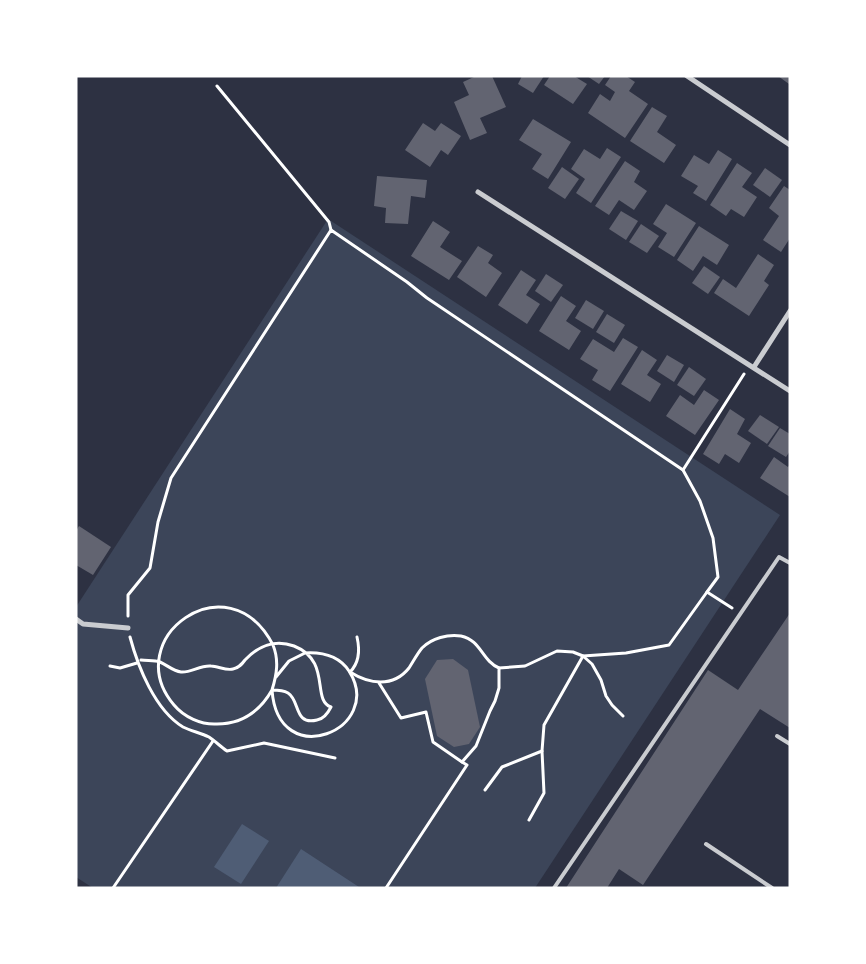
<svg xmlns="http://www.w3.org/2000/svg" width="866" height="964" font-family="'Varela Round',sans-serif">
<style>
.green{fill:#3c4559}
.water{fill:#4f5d75}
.building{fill:#626471}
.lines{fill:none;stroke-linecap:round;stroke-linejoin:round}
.path{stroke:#fff;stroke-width:3}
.service{stroke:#caccd0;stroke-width:4}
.minor{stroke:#caccd0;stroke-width:5}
</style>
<rect width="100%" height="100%" fill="#2d3142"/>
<polygon class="green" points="328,219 780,515 535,888 93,888 76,877 76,607"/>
<g class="water">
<polygon points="242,824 269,841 241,884 214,867"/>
<polygon points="301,849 359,887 358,888 276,888"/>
</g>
<g class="building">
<polygon points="476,76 492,76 506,107 480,118 487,133 470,140 454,102 469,95 463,82"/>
<polygon points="522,76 544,76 533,93 518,84"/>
<polygon points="550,76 574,76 587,84 573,104 544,85"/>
<polygon points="587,76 605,76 599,84"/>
<polygon points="611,76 626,76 635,82 629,91 648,104 625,138 588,113 600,94 610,101 615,92 605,85"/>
<polygon points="778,76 790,76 790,83 789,84"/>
<polygon points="652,107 667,116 657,132 676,145 664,163 630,141"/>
<polygon points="533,119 571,142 548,179 532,169 542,154 519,140"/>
<polygon points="423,123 435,131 441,123 461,136 448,155 441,150 430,167 405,150"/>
<polygon points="607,148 621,157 591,203 576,193 585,179 571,169 584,149 600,159"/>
<polygon points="718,150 732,159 706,201 693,193 698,186 681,176 694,155 709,164"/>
<polygon points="625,161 640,171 634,182 647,191 634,210 619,200 609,215 595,206"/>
<polygon points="737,163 752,173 742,187 757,197 744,217 731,209 726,216 710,205"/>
<polygon points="562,167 579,179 565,199 548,188"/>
<polygon points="765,168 782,180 770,197 753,185"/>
<polygon points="377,176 427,180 425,198 411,196 408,224 385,223 386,208 374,206"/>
<polygon points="784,186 790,190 790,238 781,252 763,240 779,216 769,208"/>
<polygon points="666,204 696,223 674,257 658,247 667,233 653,224"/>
<polygon points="621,211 638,221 626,240 609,229"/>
<polygon points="433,221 450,232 440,247 462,261 449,280 411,256"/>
<polygon points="641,224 659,236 647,253 629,242"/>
<polygon points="699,226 729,245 717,265 703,256 693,271 677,260"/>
<polygon points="478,246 493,255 488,263 502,273 486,297 457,277"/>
<polygon points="758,254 774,265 764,281 769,285 749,316 714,293 723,279 736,288"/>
<polygon points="704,266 720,277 708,294 692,283"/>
<polygon points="521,270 536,280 526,295 540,304 527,324 498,305"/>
<polygon points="546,274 563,285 551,302 535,291"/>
<polygon points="561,296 576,306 566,321 581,331 569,350 539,331"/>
<polygon points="586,300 604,311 593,329 575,318"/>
<polygon points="607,314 625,325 614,343 596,332"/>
<polygon points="623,338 638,347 610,391 592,380 598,370 580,359 593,339 614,352"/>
<polygon points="642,350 657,360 647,375 661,384 650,402 621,384"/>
<polygon points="667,355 684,365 674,382 657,371"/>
<polygon points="689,367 706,379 694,396 677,385"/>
<polygon points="704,390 719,400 695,435 666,416 680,395 694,405"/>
<polygon points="730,409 745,419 737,434 751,443 739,463 725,454 719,464 703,454"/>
<polygon points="760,415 779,427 767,444 748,431"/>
<polygon points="780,428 790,434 790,451 786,457 768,446"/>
<polygon points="774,457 788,467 790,464 790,497 760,478"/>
<polygon points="79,526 111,547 93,575 76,565 76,531"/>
<polygon points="790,613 790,728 760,709 643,885 619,869 607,888 566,888 708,670 738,690"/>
<polygon points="453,659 468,670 480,727 469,744 454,747 437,736 425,679 437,660"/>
</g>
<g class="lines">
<g class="path">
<polyline points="217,86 329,222 331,230"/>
<polyline points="683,470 700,501 713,538 718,577 707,592 732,608"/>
<polyline points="128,616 128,595 150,568 158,522 171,478 331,230 407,282 427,298 683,470 744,374"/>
<path d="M 130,637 C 138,667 155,710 183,727 C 191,731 201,733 209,737 C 215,741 221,747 227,751 L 264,743 L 335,758"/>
<path d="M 357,637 C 360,650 359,663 350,672 C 369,684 393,688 409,668 C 413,662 417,654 422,648 C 432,638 448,634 461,636 C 481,640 482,661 499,668 L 499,688 L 495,701 L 490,711 L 476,746 L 462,762 L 433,742 L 426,712 L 401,718 L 379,683"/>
<path d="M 141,660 C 147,661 154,660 160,662 C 167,665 173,671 181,672 C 191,673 200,665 211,666 C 218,666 226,671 233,669 C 239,668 242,664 245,660 C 258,646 275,639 294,646 C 332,661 311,700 331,707 C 328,713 324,719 317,720 C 294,726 300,700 288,693 C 283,690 277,690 272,690 C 277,674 279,660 273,645 C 228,558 118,639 174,705 C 184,717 201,725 217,724 C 242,724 260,711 272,690 C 278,774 386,729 349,671 C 339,656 322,652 305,653 L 289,661 L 276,677"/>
<polyline points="110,666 120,668 137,663"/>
<polyline points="499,668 525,666 557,651 573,652 583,656 592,664 601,680 606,696 612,705 623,716"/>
<polyline points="485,790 502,767 542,751"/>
<polyline points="529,820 544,793 542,751 544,725 583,656 626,653 669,645 707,592"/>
<polyline points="113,888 213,741"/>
<polyline points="386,888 467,765 462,762"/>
</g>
<g class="service">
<polyline points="777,736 790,744"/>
<polyline points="706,844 772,888"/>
<polyline points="554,888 779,557 790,563"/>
</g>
<g class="minor">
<polyline points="687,76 790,145"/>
<polyline points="478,192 790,391"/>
<polyline points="754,367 790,311"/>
<polyline points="76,619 83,624 128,628"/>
</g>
</g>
<rect width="866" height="964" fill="none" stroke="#ffffff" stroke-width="155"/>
</svg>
